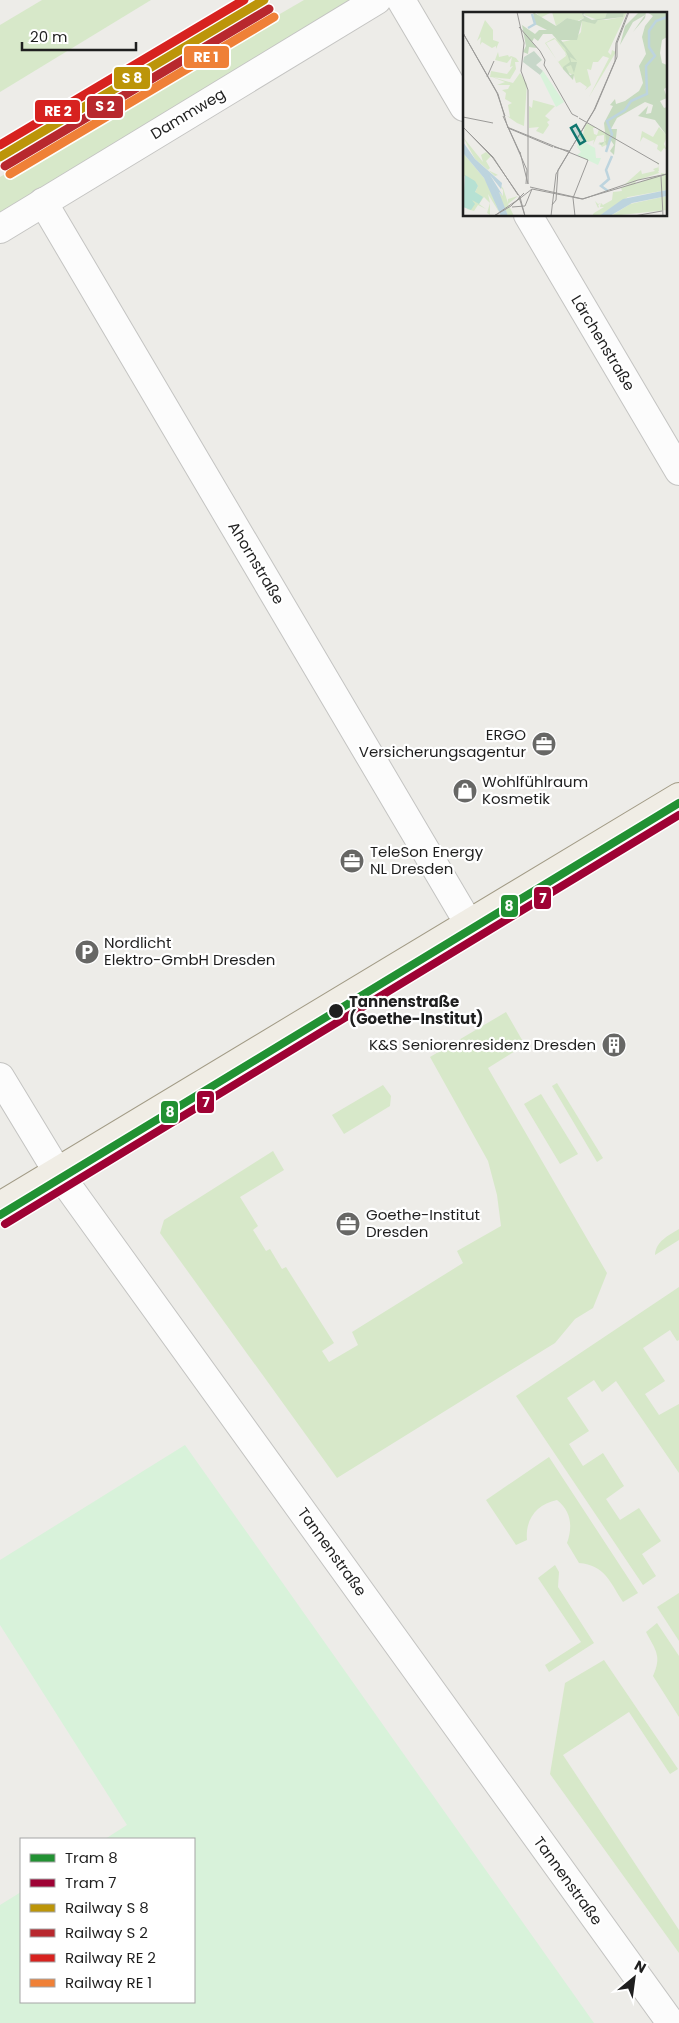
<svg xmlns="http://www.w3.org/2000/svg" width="679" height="2023" font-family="Poppins,sans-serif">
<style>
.grass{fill:#d7e8c9}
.park{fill:#d8f2da}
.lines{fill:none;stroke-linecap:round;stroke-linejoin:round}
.street-casing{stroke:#c4c4c2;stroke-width:30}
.primary-casing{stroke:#a29b86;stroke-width:30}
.street{stroke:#fcfcfc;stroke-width:28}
.primary{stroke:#f0ede5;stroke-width:28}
.rail-1-casing{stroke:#fff;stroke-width:12}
.rail-2-casing{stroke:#fff;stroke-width:12}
.rail-3-casing{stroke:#fff;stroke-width:12}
.rail-4-casing{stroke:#fff;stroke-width:12}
.rail-1{stroke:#bc9509;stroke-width:9}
.rail-2{stroke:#b8282e;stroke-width:9}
.rail-3{stroke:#d7221f;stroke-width:9}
.rail-4{stroke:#ef8037;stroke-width:9}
.tram-1-casing{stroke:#fff;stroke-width:11}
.tram-2-casing{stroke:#fff;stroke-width:11}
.tram-1{stroke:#229133;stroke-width:8}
.tram-2{stroke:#9e0234;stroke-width:8}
.stop-dot{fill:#1f1f1f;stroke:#fff;stroke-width:2}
.labels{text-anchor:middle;stroke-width:4.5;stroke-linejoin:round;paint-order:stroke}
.street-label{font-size:15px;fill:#1f1f1f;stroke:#fff}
.poi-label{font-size:15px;fill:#1f1f1f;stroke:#fff;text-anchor:start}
.stop-label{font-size:15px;font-weight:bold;fill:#1f1f1f;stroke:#fff;text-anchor:start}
.inset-river{fill:none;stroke:#bdd4de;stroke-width:2.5}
.inset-road{fill:none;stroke:#9b9a98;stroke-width:1}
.view{fill:#0f766e;fill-opacity:0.15;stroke:#0f766e;stroke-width:2.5}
.inset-edge{fill:none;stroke:#1f1f1f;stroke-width:2.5}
.line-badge{stroke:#fff;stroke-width:2}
.badge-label{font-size:14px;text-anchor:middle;font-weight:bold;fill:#fff}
</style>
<rect width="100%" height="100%" fill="#edece8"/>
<g class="grass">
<polygon points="42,0 151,0 0,92 0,25"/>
<polygon points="304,0 361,0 0,219 0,177"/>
<polygon points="506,1012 525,1045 488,1068 607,1273 593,1308 575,1319 555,1343 337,1478 160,1233 164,1220 273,1151 284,1170 240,1197 258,1226 253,1230 266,1251 270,1249 282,1269 286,1267 334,1343 322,1351 329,1362 358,1345 352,1332 463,1263 457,1251 501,1226 497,1195 488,1161 430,1057"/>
<polygon points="557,1083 603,1158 597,1162 552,1086"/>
<polygon points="383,1085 391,1096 390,1106 344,1134 332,1115"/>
<polygon points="541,1094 578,1154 560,1164 524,1104"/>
<path d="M 679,1229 L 679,1240 L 655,1255 C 656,1241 668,1236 679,1229 Z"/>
<polygon points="679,1287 679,1340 677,1341 670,1330 643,1348 665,1381 645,1394 659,1415 679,1404 679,1473 616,1381 602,1392 594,1380 567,1398 589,1431 569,1444 583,1466 603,1453 624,1486 606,1499 620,1520 639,1508 661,1541 642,1554 656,1576 643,1585 516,1396"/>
<path d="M 549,1457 L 638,1593 L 623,1602 C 610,1582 605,1565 579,1563 L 567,1543 C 573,1526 571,1511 557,1500 C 537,1504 525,1519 527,1540 L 516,1545 L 486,1500 Z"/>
<polygon points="555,1565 559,1572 558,1587 594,1643 549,1672 545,1665 581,1642 538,1578"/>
<polygon points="679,1593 679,1641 657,1607"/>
<path d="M 657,1623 L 679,1656 L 679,1717 L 653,1676 C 662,1656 656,1651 646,1632 Z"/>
<polygon points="604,1660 678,1769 670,1774 629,1712 563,1755 679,1930 679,1953 550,1774 565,1683"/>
</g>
<polygon class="park" points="185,1445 594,2023 0,2023 0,1905 21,1892 21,2002 194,2002 194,1839 105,1839 127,1825 0,1625 0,1560"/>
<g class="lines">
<defs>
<g id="street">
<polyline points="401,0 464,107"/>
<polyline points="43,202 469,924"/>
<polyline points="528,215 679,471"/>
<polyline points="0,229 377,0"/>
<polyline points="0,1077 57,1171 671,2023"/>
</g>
<polyline id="primary" points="0,1206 679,797"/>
</defs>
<use href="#street" class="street-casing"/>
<use href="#primary" class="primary-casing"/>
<use href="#street" class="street"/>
<use href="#primary" class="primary"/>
<defs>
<polyline id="rail-1" points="0,157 264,0"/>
<polyline id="rail-2" points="5,166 269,9"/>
<polyline id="rail-3" points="0,145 244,0"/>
<polyline id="rail-4" points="10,174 274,17"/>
</defs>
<use href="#rail-1" class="rail-1-casing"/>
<use href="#rail-2" class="rail-2-casing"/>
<use href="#rail-3" class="rail-3-casing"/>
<use href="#rail-4" class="rail-4-casing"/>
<use href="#rail-1" class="rail-1"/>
<use href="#rail-2" class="rail-2"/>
<use href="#rail-3" class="rail-3"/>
<use href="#rail-4" class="rail-4"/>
<defs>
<polyline id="tram-1" points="0,1215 679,803"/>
<polyline id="tram-2" points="5,1224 679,815"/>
</defs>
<use href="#tram-1" class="tram-1-casing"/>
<use href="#tram-2" class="tram-2-casing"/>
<use href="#tram-1" class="tram-1"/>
<use href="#tram-2" class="tram-2"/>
</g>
<defs>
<symbol id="office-disc" viewBox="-11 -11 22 22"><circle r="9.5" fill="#676765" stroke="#fff"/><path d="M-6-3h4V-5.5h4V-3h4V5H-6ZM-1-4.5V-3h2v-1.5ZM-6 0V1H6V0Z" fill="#fff"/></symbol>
<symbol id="shop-disc" viewBox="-11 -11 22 22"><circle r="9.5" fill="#676765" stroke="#fff"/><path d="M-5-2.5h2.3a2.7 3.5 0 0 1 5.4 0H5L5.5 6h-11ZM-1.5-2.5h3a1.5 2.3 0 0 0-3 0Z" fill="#fff"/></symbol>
<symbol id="parking-disc" viewBox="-11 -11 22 22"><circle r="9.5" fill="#676765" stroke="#fff"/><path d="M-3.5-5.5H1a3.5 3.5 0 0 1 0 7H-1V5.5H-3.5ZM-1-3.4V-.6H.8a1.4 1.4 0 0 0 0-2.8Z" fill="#fff"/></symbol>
<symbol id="building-disc" viewBox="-11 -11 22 22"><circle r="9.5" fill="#676765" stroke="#fff"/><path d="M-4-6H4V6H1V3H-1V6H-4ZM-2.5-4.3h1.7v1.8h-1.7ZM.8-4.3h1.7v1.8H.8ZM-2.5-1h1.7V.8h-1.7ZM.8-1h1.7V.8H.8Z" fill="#fff"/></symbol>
</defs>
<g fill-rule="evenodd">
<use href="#office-disc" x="530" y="730" width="28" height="28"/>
<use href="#shop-disc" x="451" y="777" width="28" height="28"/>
<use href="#office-disc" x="338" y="847" width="28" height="28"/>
<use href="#parking-disc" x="73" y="938" width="28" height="28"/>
<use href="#building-disc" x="600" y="1031" width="28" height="28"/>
<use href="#office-disc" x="334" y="1210" width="28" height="28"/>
</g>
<circle class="stop-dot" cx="336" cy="1011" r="8"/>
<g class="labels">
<g class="street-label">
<text transform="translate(188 114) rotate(-31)" y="5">Dammweg</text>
<text transform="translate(603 343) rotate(59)" y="5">Lärchenstraße</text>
<text transform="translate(256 563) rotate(59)" y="5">Ahornstraße</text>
<text transform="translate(332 1552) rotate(54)" y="5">Tannenstraße</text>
<text transform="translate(568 1881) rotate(54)" y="5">Tannenstraße</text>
</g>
<g class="poi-label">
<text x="526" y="740" text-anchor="end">ERGO<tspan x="526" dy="17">Versicherungsagentur</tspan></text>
<text x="482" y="787">Wohlfühlraum<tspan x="482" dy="17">Kosmetik</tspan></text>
<text x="370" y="857">TeleSon Energy<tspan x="370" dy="17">NL Dresden</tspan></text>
<text x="104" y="948">Nordlicht<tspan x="104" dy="17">Elektro-GmbH Dresden</tspan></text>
<text x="596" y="1050" text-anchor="end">K&amp;S Seniorenresidenz Dresden</text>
<text x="366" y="1220">Goethe-Institut<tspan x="366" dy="17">Dresden</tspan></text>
</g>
<g class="stop-label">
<text x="349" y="1007">Tannenstraße<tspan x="349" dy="17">(Goethe-Institut)</tspan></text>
</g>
</g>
<g transform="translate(463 12)">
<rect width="204" height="204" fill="#edece8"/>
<path d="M 73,0 L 118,0 L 121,6 L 114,9 L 104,6 L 93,14 L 89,0 L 77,6 ZM 123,0 L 144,0 L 142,6 L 137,7 L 143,8 L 159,5 L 161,0 L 164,0 L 145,40 L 148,43 L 149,38 L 153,40 L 126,85 L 146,46 L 140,44 L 135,50 L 130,50 L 128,58 L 124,57 L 128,73 L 122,78 L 124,75 L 117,70 L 113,71 L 111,64 L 100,57 L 82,31 L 91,26 L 99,30 L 112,27 L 118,20 L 119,9 L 132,11 L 135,8 L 121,3 ZM 92,27 L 105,44 L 102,41 L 103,44 L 95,50 L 83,31 ZM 22,8 L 30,18 L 30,28 L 36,30 L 33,37 L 33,34 L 29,36 L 19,30 L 17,33 L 18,25 L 14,29 ZM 35,40 L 36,45 L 45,43 L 46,45 L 48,44 L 53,46 L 56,50 L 52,50 L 53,57 L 47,67 L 27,65 L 28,59 L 44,62 L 50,54 L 47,55 L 49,45 L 44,51 L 32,48 ZM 57,61 L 64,72 L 61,114 L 54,111 L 44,104 L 47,105 L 45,93 L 49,91 L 42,87 L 43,81 L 39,78 L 45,77 L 47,73 L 34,73 L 42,70 L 29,65 L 50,71 ZM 70,88 L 92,94 L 82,104 L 87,108 L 84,110 L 86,113 L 80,122 L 73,119 L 76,115 L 66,116 L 66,94 L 69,96 ZM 123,111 L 121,114 L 123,111 L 134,116 L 130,116 L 131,122 L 134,123 L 136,117 L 143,121 L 143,133 L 139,135 L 136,130 L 141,131 L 141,123 L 134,124 L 130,133 L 131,128 L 125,130 L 115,125 L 120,122 ZM 196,115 L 204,124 L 201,132 L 204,138 L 201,136 L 198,140 L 194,137 L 195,133 L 180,125 L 177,130 L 179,119 L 190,125 ZM 0,125 L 20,150 L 18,143 L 23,140 L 28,144 L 23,149 L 27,156 L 25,158 L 35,163 L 32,164 L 12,147 ZM 0,141 L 21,166 L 29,181 L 36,200 L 25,182 L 27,191 L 27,203 L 24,201 L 27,191 L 21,185 L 16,192 L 23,197 L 15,193 L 11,199 L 4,197 L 15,174 L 0,163 ZM 193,149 L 195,151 L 196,159 L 195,159 L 196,161 L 161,173 L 178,158 L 179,162 L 192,159 L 190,157 L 196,155 ZM 198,161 L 204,162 L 204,178 L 165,185 L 136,204 L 129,204 L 131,201 L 126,204 L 141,195 L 137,195 L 138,191 L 135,193 L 136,195 L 135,196 L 132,189 L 135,192 L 138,191 L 140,193 L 149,188 L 150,180 L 159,179 L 158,176 L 173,169 L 172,172 L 196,163 L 199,167 ZM 27,163 L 40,176 L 45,191 L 45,187 L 55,184 L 45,192 L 51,204 L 45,204 L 34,179 L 40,184 L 40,178 ZM 204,184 L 204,198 L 148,204 L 167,192 Z" fill="#d7e8c9" fill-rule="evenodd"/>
<path d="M 70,0 L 93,14 L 104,6 L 116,9 L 121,6 L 118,0 L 123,0 L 120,3 L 129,8 L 142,6 L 144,0 L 161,0 L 160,5 L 135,8 L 132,12 L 119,9 L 114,28 L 98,28 L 114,49 L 107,45 L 108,50 L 114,50 L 111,61 L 108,53 L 103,55 L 107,63 L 111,62 L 110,68 L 100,57 L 100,55 L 107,50 L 102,37 L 107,42 L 89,22 L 80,22 L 75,29 L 71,26 L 69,30 L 74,36 L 66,35 L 65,42 L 60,40 L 63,34 L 58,8 L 59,13 L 72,22 L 76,18 L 84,18 L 72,12 ZM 176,0 L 183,0 L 182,6 L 170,20 L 182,3 L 170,10 L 157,33 L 162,14 ZM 184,0 L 204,0 L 204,25 L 199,28 L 197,41 L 199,51 L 204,53 L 204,75 L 201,77 L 204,86 L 197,89 L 201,96 L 204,95 L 204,124 L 192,108 L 175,104 L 185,94 L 183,102 L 188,101 L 190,93 L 182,90 L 154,106 L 148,117 L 154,117 L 151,143 L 147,139 L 151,133 L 147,127 L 144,135 L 142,129 L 139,133 L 135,132 L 143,129 L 141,111 L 150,94 L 147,93 L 152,87 L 153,92 L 162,89 L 176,79 L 180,71 L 176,54 L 183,42 L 179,25 L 182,14 L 190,4 Z" fill="#c6dabf"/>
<path d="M 71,39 L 79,48 L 73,53 L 80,59 L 77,63 L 60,50 L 61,45 Z" fill="#c7d7c9"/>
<path d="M 80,59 L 101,90 L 93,95 L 77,63 ZM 116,127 L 132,136 L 133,146 L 138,146 L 135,153 L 114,143 L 118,140 L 114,135 Z" fill="#d8f2da"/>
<path d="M 2,163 L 12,169 L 15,174 L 12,180 L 20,185 L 16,192 L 9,188 L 12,192 L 8,198 L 0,195 Z" fill="#b6e1d3"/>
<path d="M 0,130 L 12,147 L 39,171 L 38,177 L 27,163 L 40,184 L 36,180 L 45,204 L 38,204 L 21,166 L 0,141 ZM 204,178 L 204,184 L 169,191 L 147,204 L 136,204 L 160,187 Z" fill="#bdd4de"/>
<path class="inset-river" d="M 65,16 L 72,12 L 69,2M 0,136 L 27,168 L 39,195M 143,140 L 149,122 L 144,109 L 162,98 L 168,89 L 184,82 L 183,54 L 192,44 L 186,35 L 186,19 L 193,9 L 204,5M 145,179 L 138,174 L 146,167 L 143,158 L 149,144M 143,204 L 164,190 L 197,183"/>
<path class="inset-road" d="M 54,0 L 61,31 L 58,59 L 65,78 L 65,172 L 57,140M 56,15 L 77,39 L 82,48 L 81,53 L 109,102 L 115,105M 0,21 L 34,81 L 42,104M 0,21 L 35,82 L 44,113 L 64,158 L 63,172M 24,65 L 31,49M 40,104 L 57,141M 0,105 L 30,111M 116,106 L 196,152M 0,115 L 30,145 L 55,183M 0,115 L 30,146 L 57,185 L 62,204M 44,115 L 125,148 L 110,186 L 112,204M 45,116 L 90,135M 91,135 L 106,139M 198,164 L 200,204M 67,175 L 120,187 L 175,168 L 204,162M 56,185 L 62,204M 51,191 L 69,177 L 119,187 L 204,162M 89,193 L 93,188 L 95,158 L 132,97 L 154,45 L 154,31 L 166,0M 49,195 L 62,194 L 69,177M 31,204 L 53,189M 31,204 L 48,194 L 61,181M 88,204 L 93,162 L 131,98 L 152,49 L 153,31 L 165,0M 171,204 L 199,199"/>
<path class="view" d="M 113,113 L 122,129 L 117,132 L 108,116 Z"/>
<rect width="204" height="204" class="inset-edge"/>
</g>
<g class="line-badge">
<rect x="183" y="45" width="47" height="24" rx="5" fill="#ef8037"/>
<rect x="113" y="66" width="38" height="24" rx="5" fill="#bc9509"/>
<rect x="86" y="95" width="38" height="24" rx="5" fill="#b8282e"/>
<rect x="34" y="99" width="47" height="24" rx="5" fill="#d7221f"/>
<rect x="533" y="886" width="19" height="24" rx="5" fill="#9e0234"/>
<rect x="500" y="894" width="19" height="24" rx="5" fill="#229133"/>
<rect x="196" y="1090" width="19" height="24" rx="5" fill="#9e0234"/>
<rect x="160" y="1100" width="19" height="24" rx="5" fill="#229133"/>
</g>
<g class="badge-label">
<text x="206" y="62">RE 1</text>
<text x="132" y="83">S 8</text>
<text x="105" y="111">S 2</text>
<text x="58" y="116">RE 2</text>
<text x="543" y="903">7</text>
<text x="509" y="911">8</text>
<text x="206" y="1107">7</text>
<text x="170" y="1117">8</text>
</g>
<rect x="20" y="1838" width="175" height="165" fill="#ffffff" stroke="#a5a5a5"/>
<rect x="30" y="1854" width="25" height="8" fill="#229133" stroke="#a5a5a5"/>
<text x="65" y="1863" font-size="15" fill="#1f1f1f">Tram 8</text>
<rect x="30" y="1879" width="25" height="8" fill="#9e0234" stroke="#a5a5a5"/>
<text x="65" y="1888" font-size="15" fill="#1f1f1f">Tram 7</text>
<rect x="30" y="1904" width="25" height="8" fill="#bc9509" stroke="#a5a5a5"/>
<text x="65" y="1913" font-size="15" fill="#1f1f1f">Railway S 8</text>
<rect x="30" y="1929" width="25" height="8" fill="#b8282e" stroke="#a5a5a5"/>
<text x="65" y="1938" font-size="15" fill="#1f1f1f">Railway S 2</text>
<rect x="30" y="1954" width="25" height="8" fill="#d7221f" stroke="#a5a5a5"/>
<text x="65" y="1963" font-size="15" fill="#1f1f1f">Railway RE 2</text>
<rect x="30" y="1979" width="25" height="8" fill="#ef8037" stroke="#a5a5a5"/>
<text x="65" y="1988" font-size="15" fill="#1f1f1f">Railway RE 1</text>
<g transform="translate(634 1978) rotate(29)" stroke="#ffffff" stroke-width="4" paint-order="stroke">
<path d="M0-4L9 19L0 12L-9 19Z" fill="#1f1f1f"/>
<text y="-8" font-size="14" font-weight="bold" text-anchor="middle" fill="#1f1f1f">N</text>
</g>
<path d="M22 42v8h114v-8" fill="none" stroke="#1f1f1f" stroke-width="2.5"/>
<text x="30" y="42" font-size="15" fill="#1f1f1f" stroke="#ffffff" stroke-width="4" paint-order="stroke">20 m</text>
</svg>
